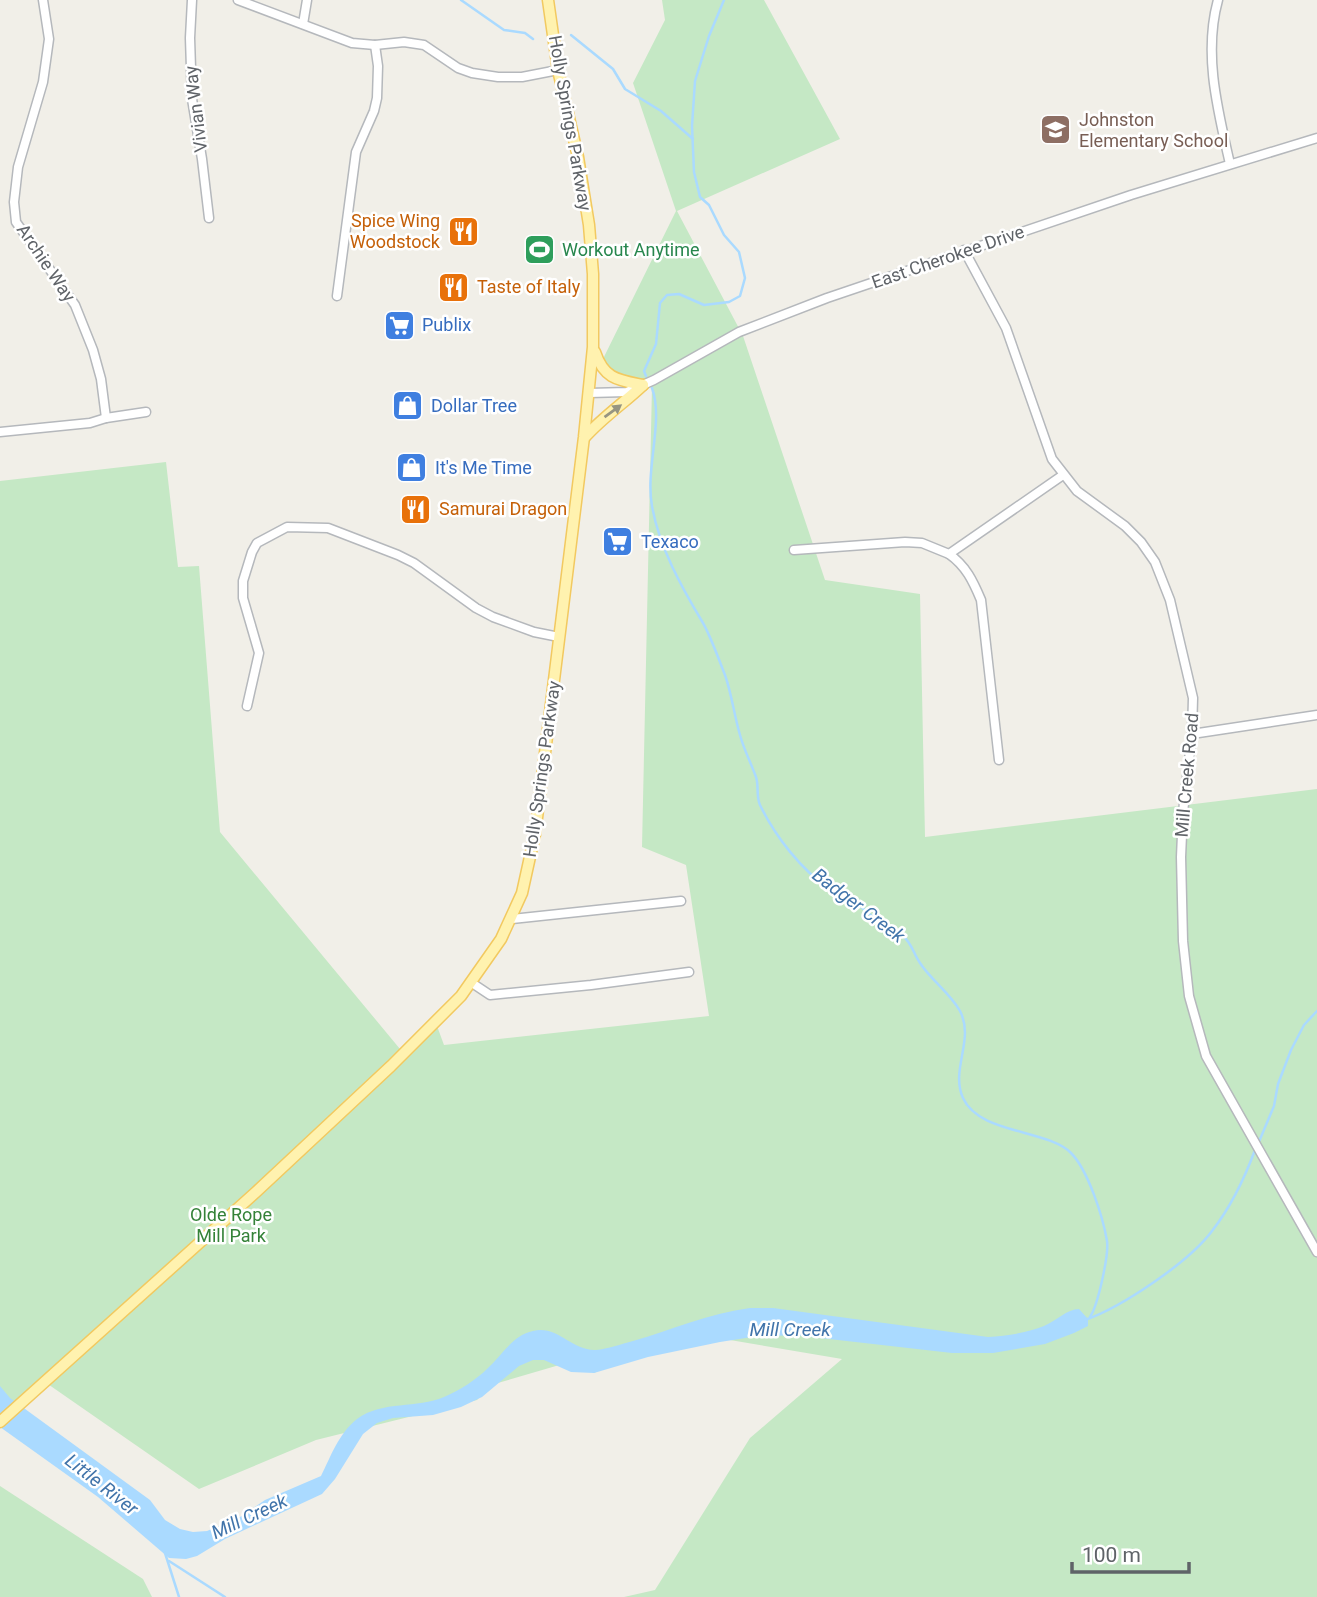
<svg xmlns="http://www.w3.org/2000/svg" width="1317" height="1597" font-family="Roboto,sans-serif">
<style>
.green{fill:#c5e8c5}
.water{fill:#aadaff}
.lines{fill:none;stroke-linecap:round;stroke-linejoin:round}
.stream{stroke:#aadaff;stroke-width:2.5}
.minor-casing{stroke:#b5b8bc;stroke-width:11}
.major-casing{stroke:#f2c960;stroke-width:13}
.minor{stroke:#fff;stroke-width:8}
.major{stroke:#fff2af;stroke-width:10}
.oneway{fill:#979581}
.labels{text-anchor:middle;stroke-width:5;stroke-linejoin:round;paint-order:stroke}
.street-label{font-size:18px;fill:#5f6368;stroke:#fff}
.education-label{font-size:18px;fill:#785e54;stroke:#fff;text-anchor:start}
.food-label{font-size:18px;fill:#c56008;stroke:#fff;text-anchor:start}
.leisure-label{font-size:18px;fill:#27864d;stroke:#fff;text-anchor:start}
.shop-label{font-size:18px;fill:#366cbe;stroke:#fff;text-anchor:start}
.park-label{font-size:18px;fill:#348238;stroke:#fff}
.water-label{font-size:19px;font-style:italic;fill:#4174aa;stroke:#fff}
</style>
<rect width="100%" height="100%" fill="#f1efe8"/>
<g class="green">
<polygon points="662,0 764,0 840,139 677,211 743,336 825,580 920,594 925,837 1317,789 1317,1597 624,1597 655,1590 750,1438 842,1359 677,1331 594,1373 573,1361 491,1385 477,1400 316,1440 199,1489 42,1380 0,1417 0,481 166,462 178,567 199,566 220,832 400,1049 414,1048 437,1026 444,1045 709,1016 686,865 642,847 652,386 600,365 676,211 633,83 665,20"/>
<polygon points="0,1486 143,1579 152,1597 0,1597"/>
</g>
<path class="water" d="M 750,1308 L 773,1308 L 988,1337 C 1007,1336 1026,1333 1044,1326 C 1056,1321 1067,1309 1079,1309 L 1088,1319 L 1088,1326 L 1074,1333 L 1045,1344 L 993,1353 L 952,1353 L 794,1335 L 752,1337 L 720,1342 L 648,1357 L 594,1373 L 571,1372 L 544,1360 L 533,1360 L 519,1366 L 482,1397 L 461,1407 L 433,1415 L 393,1418 L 377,1423 L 363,1434 L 335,1479 L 322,1494 L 225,1539 L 197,1556 L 186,1559 L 169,1558 L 98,1497 L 0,1427 L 0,1386 L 10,1398 L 150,1500 L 165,1520 L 180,1529 L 193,1532 L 207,1531 L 240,1517 L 265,1500 L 321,1476 C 331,1456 339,1433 357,1419 C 383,1400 417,1409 444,1397 C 460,1390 476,1380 488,1368 C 502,1355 513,1335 533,1331 C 558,1325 571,1351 596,1350 C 608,1349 621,1344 633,1341 C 671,1330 710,1313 750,1308 Z"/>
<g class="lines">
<g class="stream">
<polyline points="461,0 504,30 525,33 533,39"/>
<polyline points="571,35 613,69 625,89 661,111 693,139"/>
<polyline points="646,376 644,371 656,344 660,303 667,295 679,294 704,305 729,302 740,296 745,278 739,252 724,235 709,205 700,197 694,172 692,126 695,81 709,36 724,0"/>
<path d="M 652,388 C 664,421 645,469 652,506 C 659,547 682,588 703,623 C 711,637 719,660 725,675 C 732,695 734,715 740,735 C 744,750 751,763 756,777 C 759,786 756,796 760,805 C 775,836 801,870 831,890 C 838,894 846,895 852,899 C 858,903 863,909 869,914 C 879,921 892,927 902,935 C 912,943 913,953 920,963 C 931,980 950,993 960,1011 C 975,1040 950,1069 963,1098 C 979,1134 1047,1129 1071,1153 C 1088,1170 1103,1217 1107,1241 C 1109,1255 1098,1305 1090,1317"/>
<polyline points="1258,1144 1274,1106 1278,1084 1291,1050 1304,1025 1317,1011"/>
<path d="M 1085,1320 C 1122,1307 1189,1262 1212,1231 C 1230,1208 1245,1177 1255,1150"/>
<polyline points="165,1553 179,1597"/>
<polyline points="169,1561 225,1597"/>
</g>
<defs>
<g id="minor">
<polyline points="192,0 190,38 192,99 202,159 209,218"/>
<polyline points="238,0 352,43 375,45 404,42 424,45 458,68 472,73 498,77 522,77 558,70"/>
<path d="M 1218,0 C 1203,54 1218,111 1230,164"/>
<polyline points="303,24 307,0"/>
<polyline points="964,250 1006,328 1052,459 1077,491 1125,526 1141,542 1155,562 1170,600 1193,698 1192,734 1183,812 1181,857 1183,941 1189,996 1206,1056 1317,1252"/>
<polyline points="337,296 356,152 374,111 377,98 378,66 375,45"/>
<polyline points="589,393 627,392 654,380 739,332 827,298 1131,195 1317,138"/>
<polyline points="106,418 146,412"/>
<polyline points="0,432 90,423 106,418 101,379 93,350 75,305 16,222 14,202 18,167 43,82 49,39 43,0"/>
<polyline points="794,550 905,542 922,543 949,554 1063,475"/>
<path d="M 949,554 C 966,566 973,581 981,600 L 999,760"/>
<polyline points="247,706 259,653 243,598 243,581 252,552 257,543 287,527 328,528 398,555 414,563 476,608 493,617 534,632 559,637"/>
<polyline points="1192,734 1317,715"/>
<polyline points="512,919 681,901"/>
<polyline points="472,983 490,995 591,985 689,972"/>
</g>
<g id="major">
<path d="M 595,352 C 604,379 618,380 643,385"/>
<path d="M 585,437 C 603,417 624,403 643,385"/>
<polyline points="0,1422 256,1192 391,1066 461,996 501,939 522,893 535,834 584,437 593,347 593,274 589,225 578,157 558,70 548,0"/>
</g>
</defs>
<use href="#minor" class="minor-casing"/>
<use href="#major" class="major-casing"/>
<use href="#minor" class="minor"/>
<use href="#major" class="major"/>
</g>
<defs><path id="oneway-solid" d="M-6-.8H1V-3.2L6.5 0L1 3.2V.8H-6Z" transform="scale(1.75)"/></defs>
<use class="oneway" href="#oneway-solid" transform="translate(613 411) rotate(-36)"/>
<defs>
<symbol id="school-square" viewBox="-11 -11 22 22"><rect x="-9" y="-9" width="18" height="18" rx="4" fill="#8d6e63" stroke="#fff"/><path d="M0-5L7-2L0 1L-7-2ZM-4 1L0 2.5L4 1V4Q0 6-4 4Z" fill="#fff"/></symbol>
<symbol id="restaurant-square" viewBox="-11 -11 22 22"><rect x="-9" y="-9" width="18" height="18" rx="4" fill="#e8710a" stroke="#fff"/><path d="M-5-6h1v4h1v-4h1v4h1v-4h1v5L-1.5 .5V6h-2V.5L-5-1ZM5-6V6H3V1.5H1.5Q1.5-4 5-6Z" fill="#fff"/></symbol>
<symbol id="stadium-square" viewBox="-11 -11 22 22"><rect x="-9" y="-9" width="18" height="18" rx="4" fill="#2e9e5b" stroke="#fff"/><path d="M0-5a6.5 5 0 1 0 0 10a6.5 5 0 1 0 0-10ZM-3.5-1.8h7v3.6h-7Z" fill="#fff"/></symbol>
<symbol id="supermarket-square" viewBox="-11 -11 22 22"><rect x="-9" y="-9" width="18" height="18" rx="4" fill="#3f7fe0" stroke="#fff"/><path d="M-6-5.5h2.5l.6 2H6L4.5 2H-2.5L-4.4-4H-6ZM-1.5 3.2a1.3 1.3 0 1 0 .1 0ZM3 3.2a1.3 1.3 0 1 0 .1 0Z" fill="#fff"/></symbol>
<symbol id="shop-square" viewBox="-11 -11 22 22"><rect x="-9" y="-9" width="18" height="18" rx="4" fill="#3f7fe0" stroke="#fff"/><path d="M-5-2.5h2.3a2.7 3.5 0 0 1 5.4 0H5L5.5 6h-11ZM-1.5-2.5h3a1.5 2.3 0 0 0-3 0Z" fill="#fff"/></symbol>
</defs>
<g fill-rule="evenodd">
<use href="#school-square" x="1038" y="112" width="35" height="35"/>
<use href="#restaurant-square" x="446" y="214" width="35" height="35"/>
<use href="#stadium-square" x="522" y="232" width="35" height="35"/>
<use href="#restaurant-square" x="436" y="270" width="35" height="35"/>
<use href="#supermarket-square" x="382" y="308" width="35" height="35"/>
<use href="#shop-square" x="390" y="388" width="35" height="35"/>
<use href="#shop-square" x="394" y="450" width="35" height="35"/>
<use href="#restaurant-square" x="398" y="492" width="35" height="35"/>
<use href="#supermarket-square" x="600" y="524" width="35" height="35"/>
</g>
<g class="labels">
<g class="street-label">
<text transform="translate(196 109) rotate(-97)" y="6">Vivian Way</text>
<text transform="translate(570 123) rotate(80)" y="6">Holly Springs Parkway</text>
<text transform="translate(948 257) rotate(-19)" y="6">East Cherokee Drive</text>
<text transform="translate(46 263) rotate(56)" y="6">Archie Way</text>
<text transform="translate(542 769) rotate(-82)" y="6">Holly Springs Parkway</text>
<text transform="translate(1187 775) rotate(-85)" y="6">Mill Creek Road</text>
</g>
<g class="education-label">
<text x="1079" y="126">Johnston<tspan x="1079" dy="21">Elementary School</tspan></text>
</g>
<g class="food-label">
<text x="440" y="227" text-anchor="end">Spice Wing<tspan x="440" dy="21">Woodstock</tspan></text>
<text x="477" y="293">Taste of Italy</text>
<text x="439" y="515">Samurai Dragon</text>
</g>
<g class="leisure-label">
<text x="562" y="256">Workout Anytime</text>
</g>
<g class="shop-label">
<text x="422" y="331">Publix</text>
<text x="431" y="412">Dollar Tree</text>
<text x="435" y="474">It's Me Time</text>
<text x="641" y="548">Texaco</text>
</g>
<g class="park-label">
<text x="231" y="1221">Olde Rope<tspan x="231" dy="21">Mill Park</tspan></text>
</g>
<g class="water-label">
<text transform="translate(859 905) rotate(37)" y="7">Badger Creek</text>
<text x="790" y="1336">Mill Creek</text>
<text transform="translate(102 1484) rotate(38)" y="7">Little River</text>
<text transform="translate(249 1516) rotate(-25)" y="7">Mill Creek</text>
</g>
</g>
<path d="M1072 1562v10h117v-10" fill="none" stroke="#5f6368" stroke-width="3.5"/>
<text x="1082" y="1562" font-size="21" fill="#5f6368" stroke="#ffffff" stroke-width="5" paint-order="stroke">100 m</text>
</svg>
